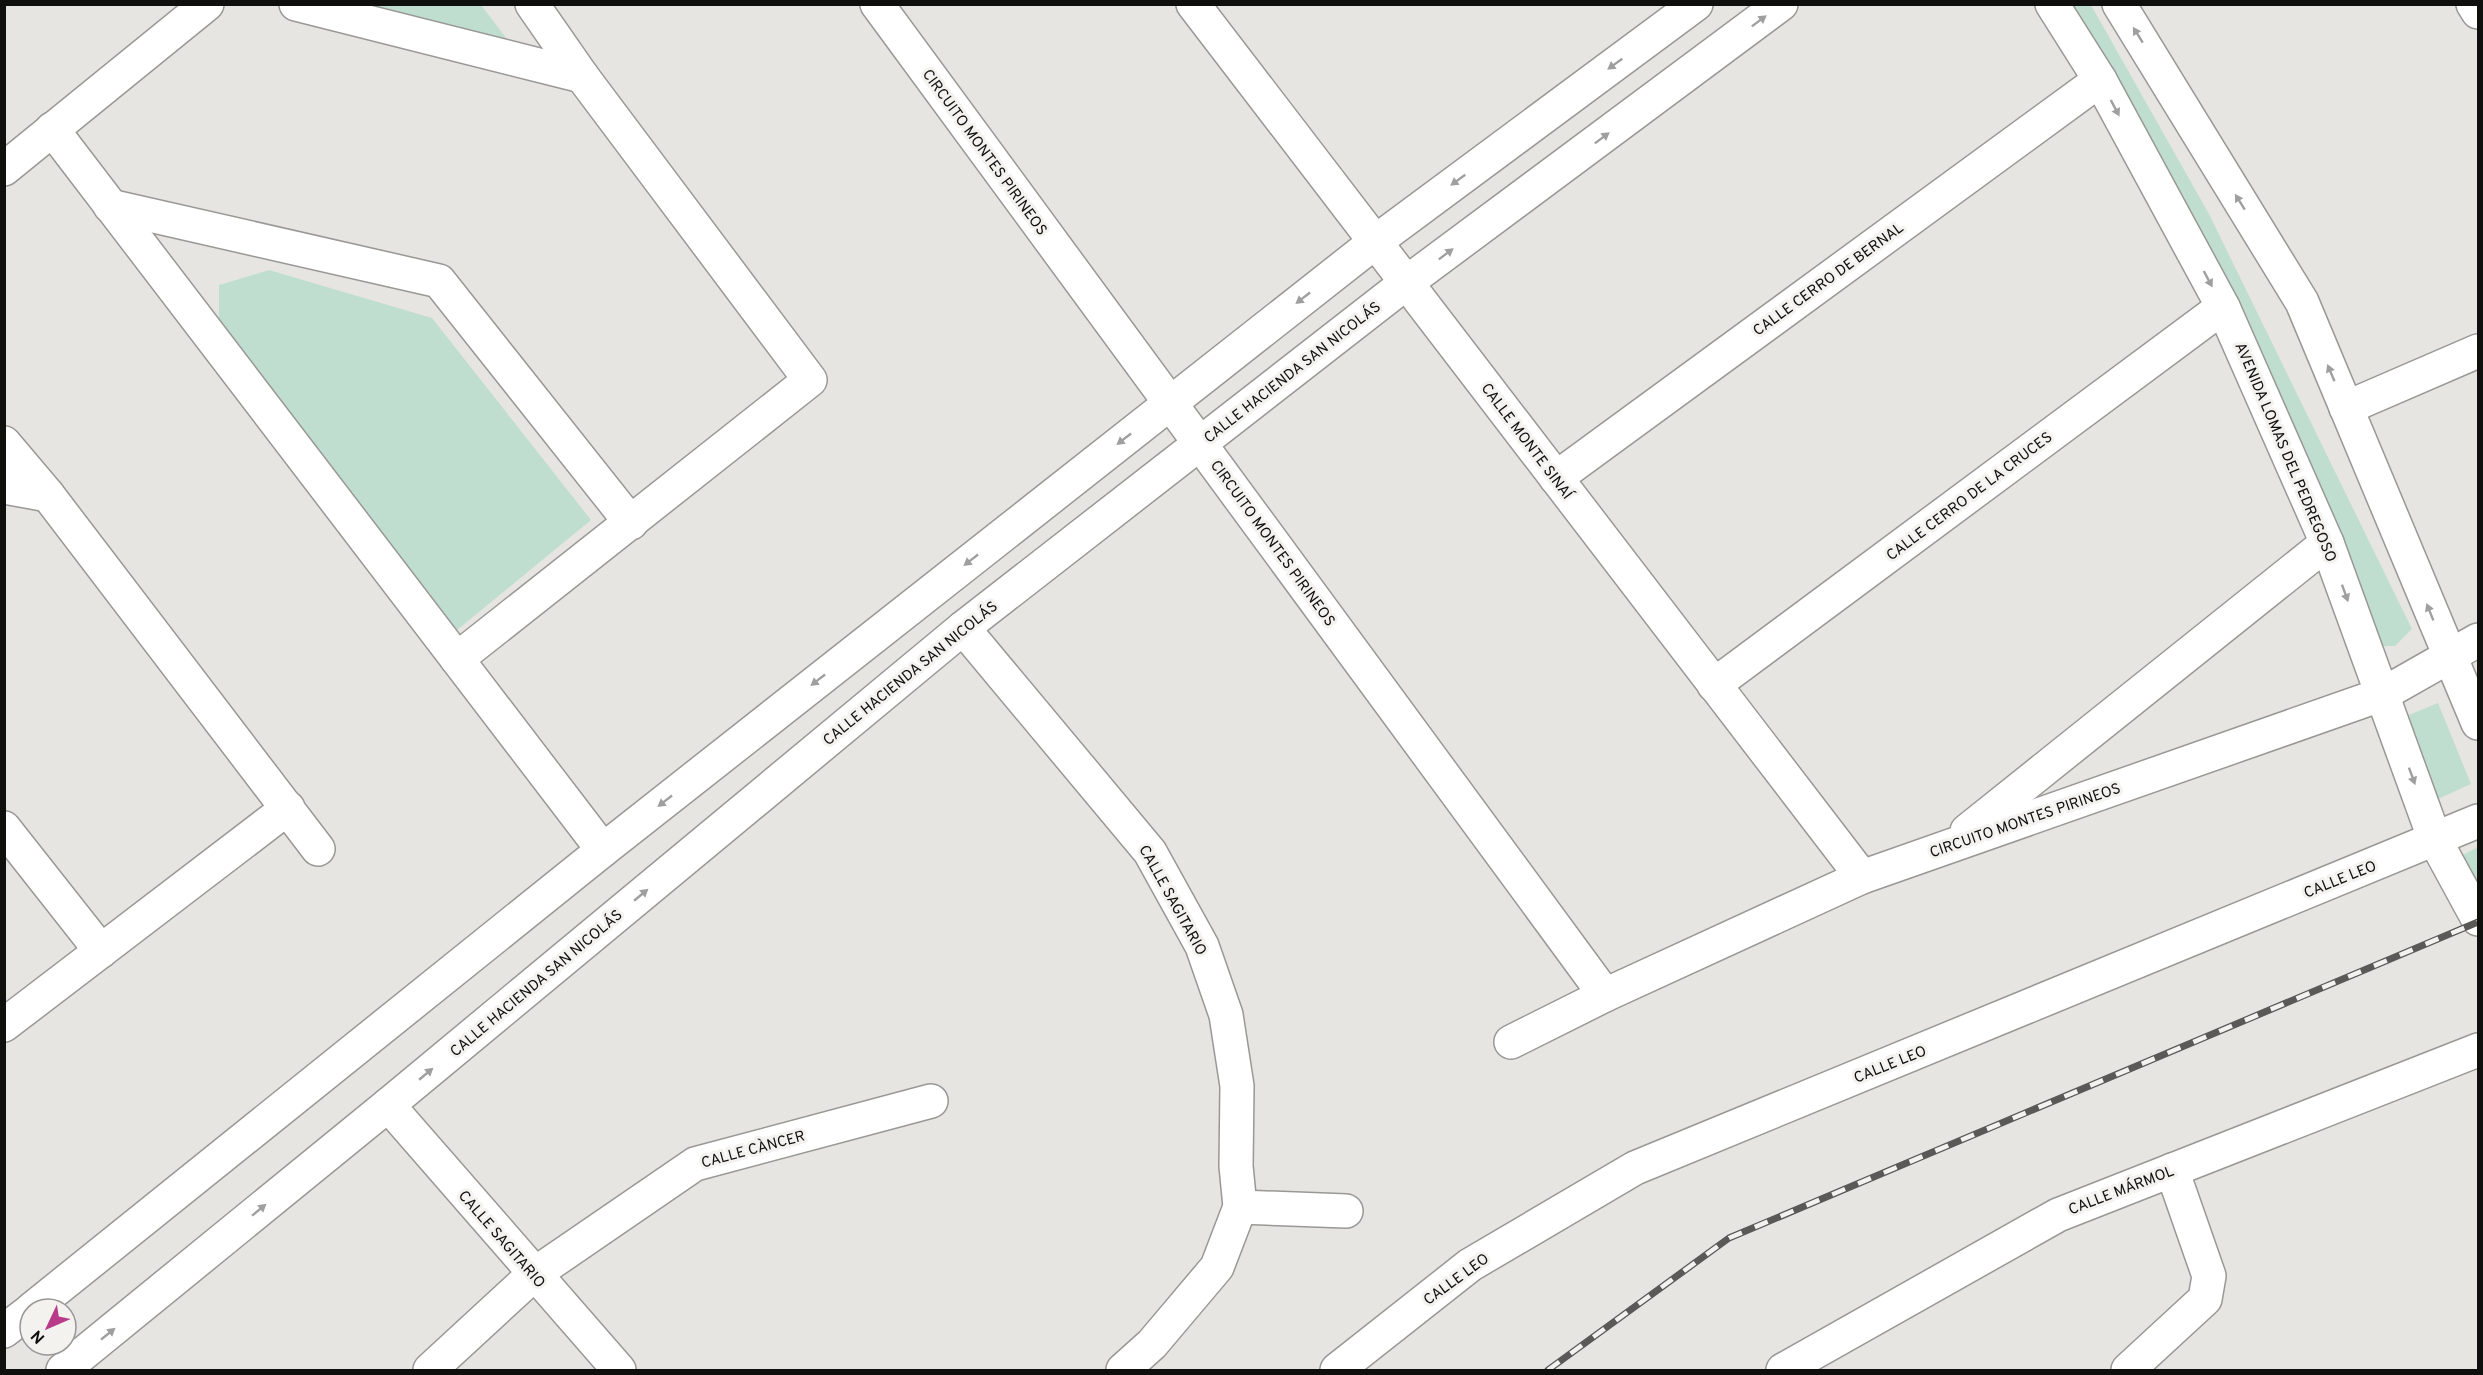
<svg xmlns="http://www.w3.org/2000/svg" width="2483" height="1375" font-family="Overpass,sans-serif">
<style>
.green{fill:#c0ded0}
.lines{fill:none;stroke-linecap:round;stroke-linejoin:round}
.minor-casing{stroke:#999895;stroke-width:36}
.minor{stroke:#fff;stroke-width:33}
.rail-casing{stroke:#5a5958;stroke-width:7}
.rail{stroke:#f3f2ef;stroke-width:4.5;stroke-dasharray:14;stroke-linecap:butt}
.oneway{fill:#9f9f9f}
.labels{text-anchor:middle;stroke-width:6;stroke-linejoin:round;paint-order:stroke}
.street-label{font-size:15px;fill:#0f0f0e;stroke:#f3f2ef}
</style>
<rect width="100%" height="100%" fill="#e6e5e2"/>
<g class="green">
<polygon points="279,5 481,5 520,56"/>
<polygon points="2068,5 2091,5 2209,214 2412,629 2395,646 2377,646 2264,356 2186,201"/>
<polygon points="269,270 432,318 591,520 451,635 219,320 219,285"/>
<polygon points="2438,703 2471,784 2438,799 2404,717"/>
<polygon points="2478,847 2478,888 2461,856"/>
</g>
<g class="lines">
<defs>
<g id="minor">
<polyline points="296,4 582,76"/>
<polyline points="877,4 1605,995"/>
<polyline points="1193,4 1862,877"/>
<polyline points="2052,4 2100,80 2223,307 2327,543 2435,840 2478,919"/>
<polyline points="2119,4 2302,302 2478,723"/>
<polyline points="2473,4 2478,12"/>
<polyline points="52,129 603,850"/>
<polyline points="4,169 207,4"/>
<polyline points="110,206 439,281 631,523"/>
<polyline points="2346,408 2478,351"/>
<polyline points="4,443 48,495 318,849"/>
<polyline points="1556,478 2100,80"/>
<polyline points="4,487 48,495"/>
<polyline points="963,628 1150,852 1202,946 1226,1015 1237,1086 1236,1166 1240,1207 1217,1267 1152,1344 1123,1370"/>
<polyline points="457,659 810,380 582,76 532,4"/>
<polyline points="1714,685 2223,307"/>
<polyline points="4,828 101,951"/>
<polyline points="1967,831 2327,543"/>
<polyline points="4,1025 288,808"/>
<polyline points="1511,1042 1605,995 1862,877 2383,694 2478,640"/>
<polyline points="388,1105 619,1370"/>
<polyline points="1240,1207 1346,1211"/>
<polyline points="32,1309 603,850 1375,242 1696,4"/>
<polyline points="4,1331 30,1311"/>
<polyline points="63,1370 388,1105 963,628 1406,283 1781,4"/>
<polyline points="430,1370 533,1275 695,1164 931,1101"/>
<polyline points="1337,1370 1470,1265 1635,1168 2478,821"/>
<polyline points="1783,1370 2058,1215 2478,1050"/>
<polyline points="2128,1370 2205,1299 2209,1276 2172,1170"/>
</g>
</defs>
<use href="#minor" class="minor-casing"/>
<use href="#minor" class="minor"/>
<defs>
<polyline id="rail" points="1548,1370 1729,1238 2478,922"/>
</defs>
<use href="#rail" class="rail-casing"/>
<use href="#rail" class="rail"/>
</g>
<defs><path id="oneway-solid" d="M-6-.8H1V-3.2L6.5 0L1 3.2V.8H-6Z" transform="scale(1.5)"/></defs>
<g class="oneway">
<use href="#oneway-solid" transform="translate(1759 21) rotate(-37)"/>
<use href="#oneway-solid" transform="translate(2138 35) rotate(-122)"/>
<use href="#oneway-solid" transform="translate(1615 64) rotate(144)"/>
<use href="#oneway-solid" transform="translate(2115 108) rotate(62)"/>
<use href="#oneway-solid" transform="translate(1602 138) rotate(-37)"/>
<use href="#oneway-solid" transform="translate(1458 180) rotate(144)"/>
<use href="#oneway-solid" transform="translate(2240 202) rotate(-122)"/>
<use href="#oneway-solid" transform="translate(1446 254) rotate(-37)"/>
<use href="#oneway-solid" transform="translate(2208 279) rotate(62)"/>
<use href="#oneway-solid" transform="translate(1303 298) rotate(142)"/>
<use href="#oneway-solid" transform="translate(2331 373) rotate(-113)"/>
<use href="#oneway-solid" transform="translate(1124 439) rotate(142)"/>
<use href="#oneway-solid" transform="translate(971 560) rotate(142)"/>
<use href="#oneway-solid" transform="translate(2345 593) rotate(70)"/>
<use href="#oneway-solid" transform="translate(2430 612) rotate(-112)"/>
<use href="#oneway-solid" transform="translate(818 680) rotate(142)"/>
<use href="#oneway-solid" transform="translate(2412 776) rotate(70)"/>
<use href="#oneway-solid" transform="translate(665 801) rotate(142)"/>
<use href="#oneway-solid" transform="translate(641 895) rotate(-40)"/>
<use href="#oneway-solid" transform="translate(426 1074) rotate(-40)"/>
<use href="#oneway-solid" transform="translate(259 1210) rotate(-39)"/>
<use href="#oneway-solid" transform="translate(108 1334) rotate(-39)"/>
</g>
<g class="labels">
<g class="street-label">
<text transform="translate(985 152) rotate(54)" y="5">CIRCUITO MONTES PIRINEOS</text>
<text transform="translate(1828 279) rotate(-36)" y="5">CALLE CERRO DE BERNAL</text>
<text transform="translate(1292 372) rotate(-38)" y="5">CALLE HACIENDA SAN NICOLÁS</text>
<text transform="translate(1527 441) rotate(53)" y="5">CALLE MONTE SINAÍ</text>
<text transform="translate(2286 452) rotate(67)" y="5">AVENIDA LOMAS DEL PEDREGOSO</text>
<text transform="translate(1969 496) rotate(-37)" y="5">CALLE CERRO DE LA CRUCES</text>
<text transform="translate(1273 543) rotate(54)" y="5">CIRCUITO MONTES PIRINEOS</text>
<text transform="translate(910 673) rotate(-39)" y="5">CALLE HACIENDA SAN NICOLÁS</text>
<text transform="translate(2025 820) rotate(-19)" y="5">CIRCUITO MONTES PIRINEOS</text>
<text transform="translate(2340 879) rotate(-22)" y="5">CALLE LEO</text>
<text transform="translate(1173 900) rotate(61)" y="5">CALLE SAGITARIO</text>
<text transform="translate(536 983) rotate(-40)" y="5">CALLE HACIENDA SAN NICOLÁS</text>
<text transform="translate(1890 1064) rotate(-22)" y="5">CALLE LEO</text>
<text transform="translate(753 1149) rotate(-15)" y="5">CALLE CÀNCER</text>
<text transform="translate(2121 1190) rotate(-21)" y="5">CALLE MÁRMOL</text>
<text transform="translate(502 1239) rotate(49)" y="5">CALLE SAGITARIO</text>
<text transform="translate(1456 1279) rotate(-36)" y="5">CALLE LEO</text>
</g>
</g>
<rect width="2483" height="1375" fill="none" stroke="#0f0f0e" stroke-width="12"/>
<g transform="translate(48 1327) rotate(226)"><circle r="28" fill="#f3f2ef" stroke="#989795" stroke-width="1.5"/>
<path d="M0-4.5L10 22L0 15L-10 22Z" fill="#b93a88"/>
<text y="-9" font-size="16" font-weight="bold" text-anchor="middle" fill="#0f0f0e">N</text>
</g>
</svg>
